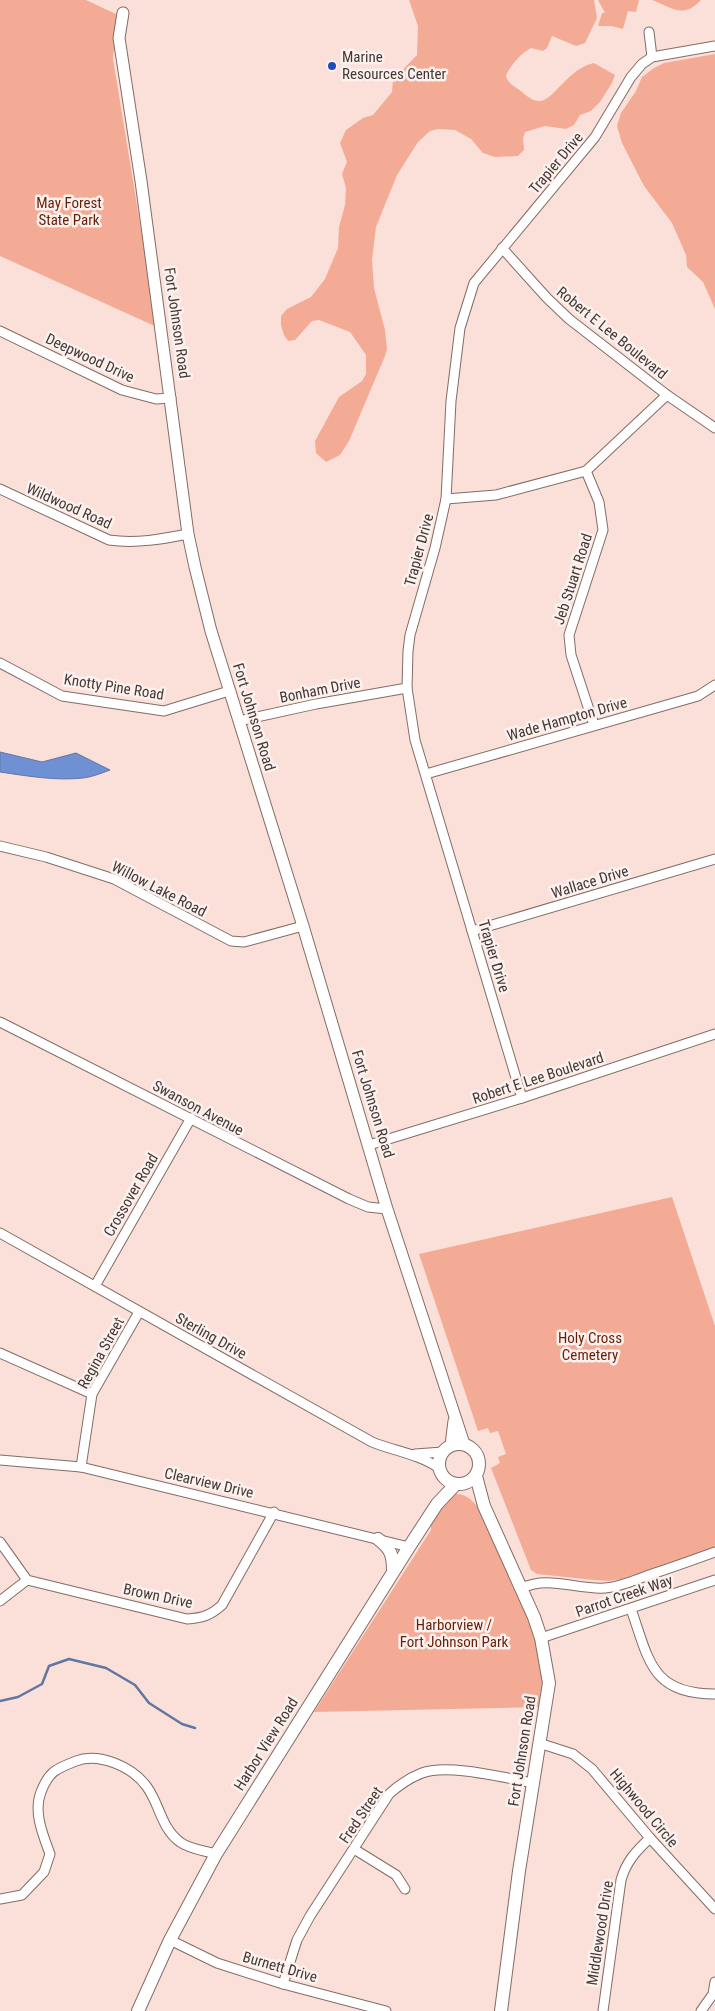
<svg xmlns="http://www.w3.org/2000/svg" width="715" height="2011" font-family="'Roboto Condensed',sans-serif">
<style>
.green{fill:#f4ab96}
.water{fill:#6f91d3;stroke:#6276a3}
.lines{fill:none;stroke-linecap:round;stroke-linejoin:round}
.stream{stroke:#6276a3;stroke-width:2.5}
.minor-casing{stroke:#836c65;stroke-width:11}
.tertiary-casing{stroke:#836c65;stroke-width:13}
.secondary-casing{stroke:#836c65;stroke-width:14}
.minor{stroke:#fff;stroke-width:9}
.tertiary{stroke:#fff;stroke-width:11}
.secondary{stroke:#fff;stroke-width:12}
.poi-dot{fill:#1c4dba;stroke:#fcf1ee;stroke-width:2}
.labels{text-anchor:middle;stroke-width:5;stroke-linejoin:round;paint-order:stroke}
.poi-label{font-size:15px;fill:#423834;stroke:#fcf1ee;text-anchor:start}
.street-label{font-size:15px;fill:#423834;stroke:#fcf1ee}
.park-label{font-size:15px;fill:#671f07;stroke:#fcf1ee}
</style>
<rect width="100%" height="100%" fill="#fae0d8"/>
<g class="green">
<polygon points="0,0 86,0 118,15 113,59 157,327 0,256"/>
<path d="M 409,0 L 594,0 L 597,18 L 585,43 L 576,46 L 552,36 L 547,48 L 543,51 L 531,48 C 520,54 512,64 506,75 C 507,83 514,86 521,91 C 526,96 534,102 541,101 C 554,99 569,68 594,63 L 615,75 L 612,83 L 600,102 L 591,111 L 580,115 L 574,125 L 566,129 L 545,126 L 525,132 L 523,139 L 524,150 L 518,156 L 495,157 L 483,153 L 471,139 L 455,130 L 438,129 L 430,131 L 418,142 L 397,175 L 376,227 L 372,260 L 374,288 L 385,330 L 387,349 L 385,356 L 349,441 L 340,455 L 326,462 L 316,453 L 315,441 L 339,397 L 362,381 L 366,374 L 366,355 L 350,332 L 319,320 L 312,321 L 295,340 L 288,341 L 284,335 L 281,325 L 281,316 L 287,309 L 311,297 L 325,279 L 338,248 L 339,227 L 345,205 L 346,188 L 342,174 L 347,162 L 340,143 L 346,130 L 363,118 L 373,115 L 392,92 L 393,80 L 417,55 L 418,26 Z"/>
<polygon points="598,0 639,0 636,12 628,11 623,29 611,26 598,26 602,13 605,13"/>
<path d="M 652,0 L 701,0 C 683,19 673,8 652,0 Z"/>
<polygon points="715,54 715,309 703,282 687,267 686,255 672,223 644,186 622,143 617,126 621,113 636,91 642,77 654,68 664,63"/>
<polygon points="672,1197 715,1326 715,1547 621,1579 609,1581 594,1580 537,1574 531,1570 491,1468 500,1463 498,1457 506,1454 498,1431 490,1433 488,1428 478,1431 419,1254"/>
<path d="M 454,1494 C 465,1493 471,1499 478,1507 C 500,1555 532,1610 541,1661 C 544,1676 542,1692 540,1707 L 314,1712 L 431,1530 C 430,1517 443,1502 454,1494 Z"/>
</g>
<path class="water" d="M 0,752 L 42,762 L 76,753 L 110,770 C 102,773 92,777 83,778 C 56,781 27,776 0,772 Z"/>
<g class="lines">
<polyline class="stream" points="0,1701 18,1697 42,1684 49,1666 69,1659 106,1668 135,1685 149,1703 182,1724 195,1728"/>
<defs>
<g id="minor">
<polyline points="649,32 652,57"/>
<polyline points="502,248 547,298 569,319 667,395 715,428"/>
<polyline points="0,331 122,390 156,399 171,398"/>
<polyline points="586,471 599,502 603,530 569,635 571,655 594,725"/>
<path d="M 0,489 L 109,540 C 136,544 162,539 188,534"/>
<polyline points="446,499 496,495 586,471 667,395"/>
<polyline points="0,663 62,696 164,711 229,691"/>
<polyline points="239,721 316,704 407,688"/>
<polyline points="426,774 698,696 715,685"/>
<polyline points="0,846 46,857 114,879 231,941 244,942 303,926"/>
<polyline points="472,931 715,859"/>
<polyline points="0,1022 349,1199 368,1207 387,1209"/>
<polyline points="522,1098 415,740 407,688 408,651 410,635 435,548 446,499 451,401 460,328 474,283 595,137 631,77 642,64 652,57 715,46"/>
<polyline points="369,1145 522,1098 715,1034"/>
<path d="M 0,1233 L 372,1442 C 394,1451 419,1454 439,1468"/>
<polyline points="95,1286 191,1118"/>
<polyline points="0,1353 92,1394"/>
<polyline points="415,1454 443,1452"/>
<polyline points="0,1460 81,1467 409,1547"/>
<polyline points="81,1467 92,1394 139,1312"/>
<path d="M 0,1542 L 27,1580 L 187,1619 C 203,1618 211,1615 222,1605 L 274,1512"/>
<path d="M 522,1588 C 548,1575 577,1590 605,1588 C 620,1587 635,1580 649,1575 C 671,1568 693,1560 715,1552"/>
<polyline points="0,1601 27,1580"/>
<path d="M 631,1609 C 649,1660 651,1694 715,1694"/>
<polyline points="541,1638 715,1580"/>
<polyline points="539,1743 573,1754 592,1769 650,1838 715,1909"/>
<polyline points="354,1849 396,1875 405,1889"/>
<path d="M 0,1899 L 22,1895 L 44,1872 L 50,1854 C 43,1835 33,1812 41,1792 C 49,1771 56,1769 76,1761 C 99,1752 133,1767 147,1787 C 160,1805 161,1828 180,1842 C 189,1849 206,1851 216,1854"/>
<polyline points="170,1940 217,1963 283,1984 386,2011"/>
<path d="M 283,1984 L 297,1940 L 310,1916 L 389,1794 C 399,1785 409,1778 422,1773 C 447,1763 505,1778 533,1783"/>
<path d="M 603,2011 L 621,1880 C 626,1862 636,1851 650,1838"/>
<polyline points="701,2011 713,1994 715,1982"/>
</g>
<g id="tertiary">
<polyline points="123,13 119,38 141,181 188,534 195,567 211,631 303,926 387,1209 464,1444"/>
<polyline points="451,1445 454,1421"/>
</g>
<g id="secondary">
<circle cx="459" cy="1464" r="20"/>
<polyline points="476,1476 484,1506 534,1617 541,1638 549,1683 519,1871 501,2011"/>
<path d="M 378,1539 C 391,1549 393,1555 393,1571"/>
<polyline points="138,2011 170,1940 216,1854 409,1547 437,1504 456,1484"/>
</g>
</defs>
<use href="#minor" class="minor-casing"/>
<use href="#tertiary" class="tertiary-casing"/>
<use href="#secondary" class="secondary-casing"/>
<use href="#minor" class="minor"/>
<use href="#tertiary" class="tertiary"/>
<use href="#secondary" class="secondary"/>
</g>
<circle class="poi-dot" cx="332" cy="66" r="5"/>
<g class="labels">
<g class="poi-label">
<text x="342" y="62">Marine<tspan x="342" dy="17">Resources Center</tspan></text>
</g>
<g class="street-label">
<text transform="translate(556 163) rotate(-50)" y="5">Trapier Drive</text>
<text transform="translate(177 323) rotate(82)" y="5">Fort Johnson Road</text>
<text transform="translate(612 333) rotate(39)" y="5">Robert E Lee Boulevard</text>
<text transform="translate(90 358) rotate(25)" y="5">Deepwood Drive</text>
<text transform="translate(69 506) rotate(24)" y="5">Wildwood Road</text>
<text transform="translate(419 550) rotate(-75)" y="5">Trapier Drive</text>
<text transform="translate(573 579) rotate(-72)" y="5">Jeb Stuart Road</text>
<text transform="translate(114 687) rotate(9)" y="5">Knotty Pine Road</text>
<text transform="translate(320 690) rotate(-11)" y="5">Bonham Drive</text>
<text transform="translate(254 717) rotate(73)" y="5">Fort Johnson Road</text>
<text transform="translate(567 719) rotate(-16)" y="5">Wade Hampton Drive</text>
<text transform="translate(590 882) rotate(-17)" y="5">Wallace Drive</text>
<text transform="translate(159 889) rotate(27)" y="5">Willow Lake Road</text>
<text transform="translate(494 956) rotate(73)" y="5">Trapier Drive</text>
<text transform="translate(538 1078) rotate(-18)" y="5">Robert E Lee Boulevard</text>
<text transform="translate(373 1104) rotate(73)" y="5">Fort Johnson Road</text>
<text transform="translate(198 1108) rotate(28)" y="5">Swanson Avenue</text>
<text transform="translate(131 1195) rotate(-60)" y="5">Crossover Road</text>
<text transform="translate(211 1336) rotate(29)" y="5">Sterling Drive</text>
<text transform="translate(101 1353) rotate(-61)" y="5">Regina Street</text>
<text transform="translate(209 1483) rotate(13)" y="5">Clearview Drive</text>
<text transform="translate(158 1596) rotate(12)" y="5">Brown Drive</text>
<text transform="translate(624 1596) rotate(-19)" y="5">Parrot Creek Way</text>
<text transform="translate(266 1744) rotate(-58)" y="5">Harbor View Road</text>
<text transform="translate(522 1751) rotate(-81)" y="5">Fort Johnson Road</text>
<text transform="translate(644 1808) rotate(50)" y="5">Highwood Circle</text>
<text transform="translate(361 1815) rotate(-56)" y="5">Fred Street</text>
<text transform="translate(600 1933) rotate(-81)" y="5">Middlewood Drive</text>
<text transform="translate(280 1967) rotate(16)" y="5">Burnett Drive</text>
</g>
<g class="park-label">
<text x="69" y="208">May Forest<tspan x="69" dy="17">State Park</tspan></text>
<text x="590" y="1343">Holy Cross<tspan x="590" dy="17">Cemetery</tspan></text>
<text x="454" y="1630">Harborview /<tspan x="454" dy="17">Fort Johnson Park</tspan></text>
</g>
</g>
</svg>
